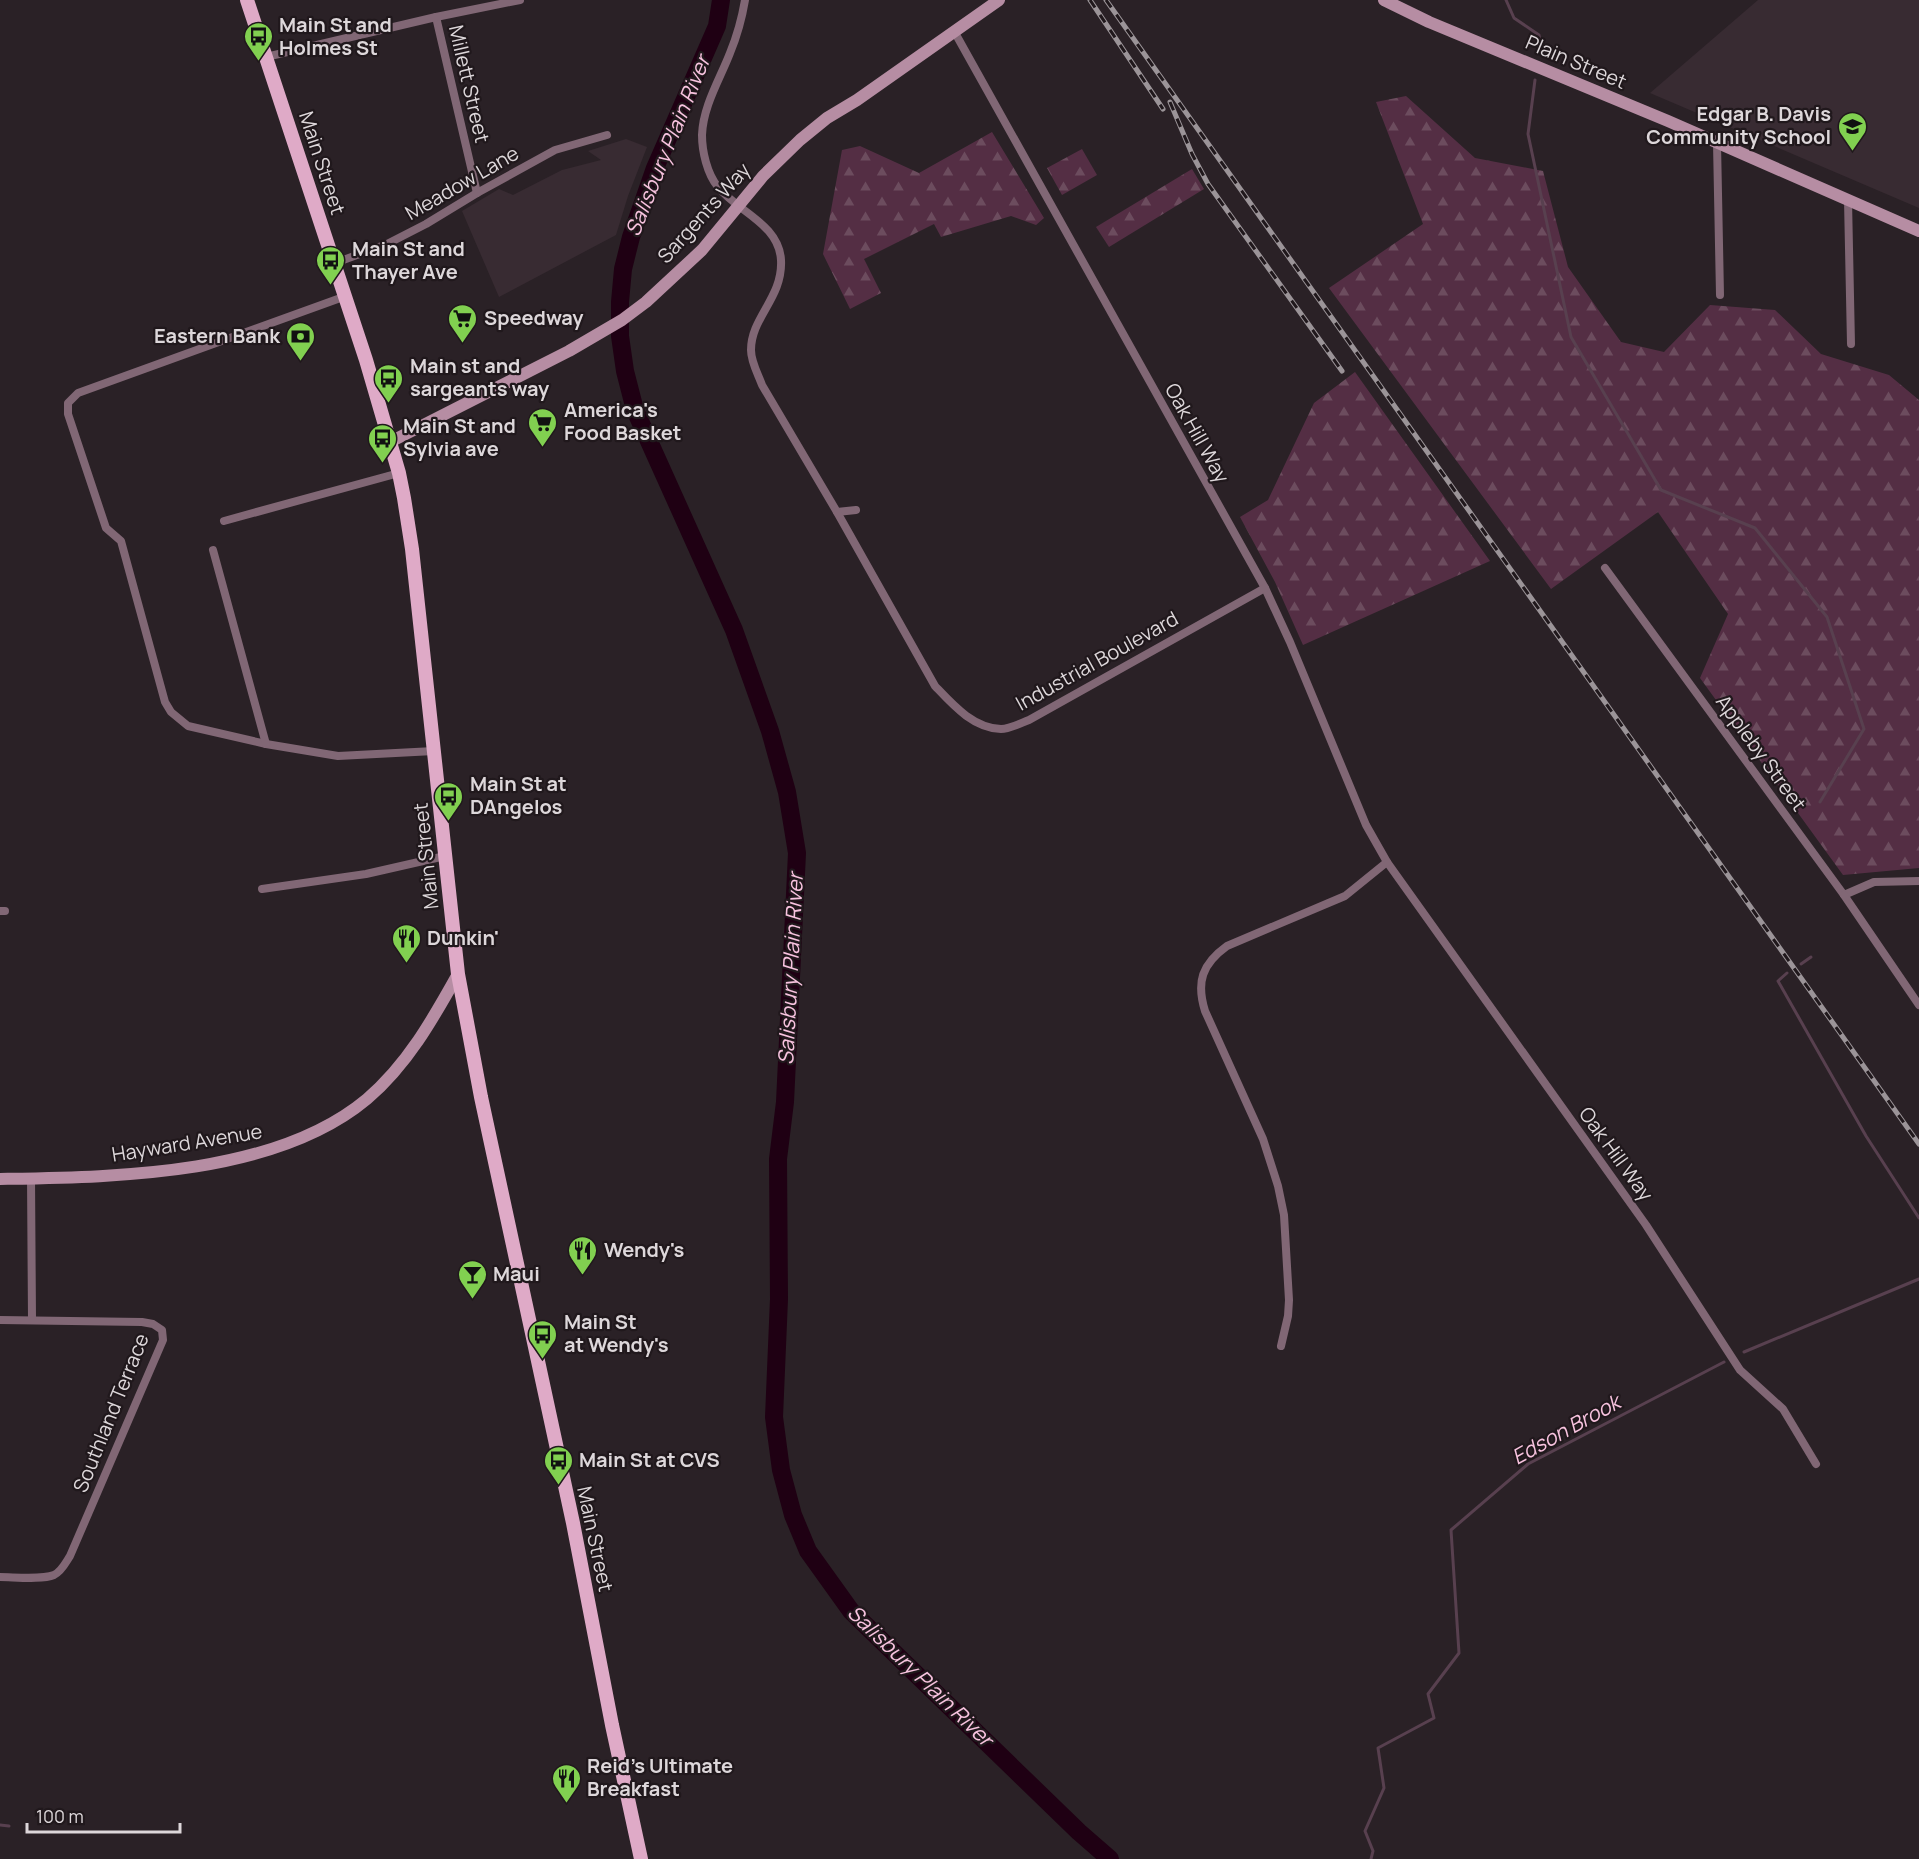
<svg xmlns="http://www.w3.org/2000/svg" width="1919" height="1859" font-family="Manrope,sans-serif">
<style>
.built{fill:#382b32}
.forest{fill:url(#forest-firs)}
.lines{fill:none;stroke-linecap:round;stroke-linejoin:round}
.stream{stroke:#58404f;stroke-width:3}
.river{stroke:#1f0013;stroke-width:18}
.minor{stroke:#816775;stroke-width:8}
.secondary{stroke:#b68da3;stroke-width:12}
.primary{stroke:#dfaac7;stroke-width:14}
.rail-casing{stroke:#9b9498;stroke-width:5}
.rail{stroke:#20181c;stroke-width:3;stroke-dasharray:9;stroke-linecap:butt}
.labels{text-anchor:middle;stroke-width:4.5;stroke-linejoin:round;paint-order:stroke}
.poi-label{font-size:20px;font-weight:bold;fill:#ddd7da;stroke:#20181c;text-anchor:start}
.street-label{font-size:20px;fill:#ddd7da;stroke:#20181c}
.water-label{font-size:21px;font-style:italic;fill:#f8c3df;stroke:#20181c}
</style>
<defs>
<pattern id="forest-firs" width="22" height="20" patternUnits="userSpaceOnUse" patternTransform="scale(1.5)"><rect width="22" height="20" fill="#542e44"/><path d="M5 1l3.5 6h-7zM16 11l3.5 6h-7z" fill="#6c4c5e"/></pattern>
</defs>
<rect width="100%" height="100%" fill="#2a2126"/>
<g class="built">
<polygon points="1758,0 1919,0 1919,208 1650,93"/>
<polygon points="626,139 647,147 628,196 616,235 499,297 462,211 499,189 513,195 562,170 601,160 588,151"/>
</g>
<g class="forest">
<polygon points="1406,96 1475,158 1543,171 1568,267 1621,342 1664,352 1710,305 1775,310 1821,354 1889,375 1919,400 1919,868 1843,875 1700,678 1728,614 1658,512 1551,589 1329,288 1423,224 1376,102"/>
<polygon points="992,132 1044,218 1036,225 1011,216 941,237 934,224 864,259 881,293 850,309 823,254 842,150 860,146 919,173"/>
<polygon points="1082,149 1097,175 1062,195 1047,168"/>
<polygon points="1192,169 1204,189 1109,247 1096,227"/>
<polygon points="1355,372 1490,561 1303,645 1275,582 1240,517 1268,500 1314,403"/>
</g>
<g class="lines">
<g class="stream">
<polyline points="1506,0 1514,18 1539,35 1542,53"/>
<polyline points="1535,80 1528,134 1571,337 1661,490 1755,528 1827,617 1864,729 1820,802"/>
<polyline points="1801,964 1811,957"/>
<polyline points="1787,973 1778,981 1866,1136 1919,1218"/>
<polyline points="1744,1352 1919,1279"/>
<polyline points="0,1825 9,1826"/>
<polyline points="1371,1859 1373,1851 1365,1831 1384,1788 1378,1748 1434,1718 1428,1694 1459,1653 1451,1530 1528,1464 1724,1362"/>
</g>
<polyline class="river" points="721,0 717,26 655,168 631,237 623,269 620,302 620,336 625,371 635,410 734,630 770,731 787,792 797,853 785,1102 778,1159 779,1299 774,1417 781,1470 793,1515 808,1551 851,1611 1079,1832 1110,1859"/>
<g class="minor">
<path d="M 745,0 C 742,18 737,36 730,53 C 720,79 703,106 702,135 C 702,151 707,174 718,187 C 738,212 779,224 781,260 C 783,298 751,317 751,350 C 751,362 758,374 762,385 L 837,512 L 856,510"/>
<polyline points="436,17 477,193"/>
<polyline points="954,31 1265,588 1290,642 1366,825 1387,862 1646,1225 1740,1370 1783,1409 1816,1464"/>
<polyline points="266,57 436,17 520,0"/>
<polyline points="1717,143 1720,295"/>
<polyline points="1848,200 1851,344"/>
<polyline points="335,263 387,244 426,224 477,193 555,150 607,135"/>
<polyline points="346,296 78,393 68,403 68,414 106,528 121,541 165,702 171,712 188,726 266,744 338,756 434,751"/>
<path d="M 837,512 L 935,686 C 953,705 973,728 1001,729 C 1010,729 1021,723 1029,720 L 1265,588"/>
<polyline points="224,521 399,473"/>
<polyline points="213,550 266,744"/>
<polyline points="1605,568 1844,895 1874,882 1919,881"/>
<polyline points="262,889 366,874 445,856"/>
<polyline points="1844,895 1919,1005"/>
<polyline points="0,911 5,911"/>
<polyline points="31,1178 32,1319"/>
<path d="M 0,1320 L 142,1322 L 153,1324 L 162,1330 L 163,1340 L 70,1556 C 66,1562 62,1571 54,1575 C 42,1580 14,1577 0,1577"/>
<path d="M 1281,1346 L 1288,1316 L 1289,1300 L 1284,1215 L 1278,1186 L 1263,1139 L 1205,1011 C 1196,982 1202,964 1227,946 L 1345,896 L 1387,862"/>
</g>
<g class="secondary">
<polyline points="1384,0 1429,22 1668,121 1919,231"/>
<polyline points="390,442 569,351 622,320 646,302 702,250 763,176 800,140 827,118 857,100 999,0"/>
<path d="M 0,1179 C 115,1177 275,1176 367,1099 C 407,1065 433,1019 458,974"/>
</g>
<polyline class="primary" points="247,0 366,360 399,473 404,498 412,549 458,974 481,1097 573,1523 612,1725 641,1859"/>
<defs>
<g id="rail">
<polyline points="1090,0 1163,109"/>
<polyline points="1106,0 1919,1144"/>
<polyline points="1170,102 1192,154 1208,184 1342,371"/>
</g>
</defs>
<use href="#rail" class="rail-casing"/>
<use href="#rail" class="rail"/>
</g>
<defs>
<symbol id="bus-pin" viewBox="-11 -11 22 30"><path d="M0 17L-7.5 6A9.5 9.5 0 1 1 7.5 6Z" fill="#81d050" stroke="#20181c"/><path d="M-5-6H5V4H4V6H2V4H-2V6H-4V4H-5ZM-3.5-4V0h7V-4ZM-3.5 1.2v1.5H-2V1.2ZM2 1.2v1.5H3.5V1.2Z" fill="#111"/></symbol>
<symbol id="school-pin" viewBox="-11 -11 22 30"><path d="M0 17L-7.5 6A9.5 9.5 0 1 1 7.5 6Z" fill="#81d050" stroke="#20181c"/><path d="M0-5L7-2L0 1L-7-2ZM-4 1L0 2.5L4 1V4Q0 6-4 4Z" fill="#111"/></symbol>
<symbol id="supermarket-pin" viewBox="-11 -11 22 30"><path d="M0 17L-7.5 6A9.5 9.5 0 1 1 7.5 6Z" fill="#81d050" stroke="#20181c"/><path d="M-6-5.5h2.5l.6 2H6L4.5 2H-2.5L-4.4-4H-6ZM-1.5 3.2a1.3 1.3 0 1 0 .1 0ZM3 3.2a1.3 1.3 0 1 0 .1 0Z" fill="#111"/></symbol>
<symbol id="bank-pin" viewBox="-11 -11 22 30"><path d="M0 17L-7.5 6A9.5 9.5 0 1 1 7.5 6Z" fill="#81d050" stroke="#20181c"/><path d="M-6-4H6V4H-6ZM0-2.3a2.3 2.3 0 1 0 0 4.6a2.3 2.3 0 1 0 0-4.6Z" fill="#111"/></symbol>
<symbol id="restaurant-pin" viewBox="-11 -11 22 30"><path d="M0 17L-7.5 6A9.5 9.5 0 1 1 7.5 6Z" fill="#81d050" stroke="#20181c"/><path d="M-5-6h1v4h1v-4h1v4h1v-4h1v5L-1.5 .5V6h-2V.5L-5-1ZM5-6V6H3V1.5H1.5Q1.5-4 5-6Z" fill="#111"/></symbol>
<symbol id="bar-pin" viewBox="-11 -11 22 30"><path d="M0 17L-7.5 6A9.5 9.5 0 1 1 7.5 6Z" fill="#81d050" stroke="#20181c"/><path d="M-6-5H6L.8 .8V4.5H3.5V6h-7V4.5H-.8V.8Z" fill="#111"/></symbol>
</defs>
<g fill-rule="evenodd">
<use href="#bus-pin" x="242" y="20" width="33" height="45"/>
<use href="#school-pin" x="1836" y="110" width="33" height="45"/>
<use href="#bus-pin" x="314" y="244" width="33" height="45"/>
<use href="#supermarket-pin" x="446" y="302" width="33" height="45"/>
<use href="#bank-pin" x="284" y="320" width="33" height="45"/>
<use href="#bus-pin" x="372" y="362" width="33" height="45"/>
<use href="#supermarket-pin" x="526" y="406" width="33" height="45"/>
<use href="#bus-pin" x="366" y="422" width="33" height="45"/>
<use href="#bus-pin" x="432" y="780" width="33" height="45"/>
<use href="#restaurant-pin" x="390" y="922" width="33" height="45"/>
<use href="#restaurant-pin" x="566" y="1234" width="33" height="45"/>
<use href="#bar-pin" x="456" y="1258" width="33" height="45"/>
<use href="#bus-pin" x="526" y="1318" width="33" height="45"/>
<use href="#bus-pin" x="542" y="1444" width="33" height="45"/>
<use href="#restaurant-pin" x="550" y="1762" width="33" height="45"/>
</g>
<g class="labels">
<g class="poi-label">
<text x="279" y="32">Main St and<tspan x="279" dy="23">Holmes St</tspan></text>
<text x="1831" y="121" text-anchor="end">Edgar B. Davis<tspan x="1831" dy="23">Community School</tspan></text>
<text x="352" y="256">Main St and<tspan x="352" dy="23">Thayer Ave</tspan></text>
<text x="484" y="325">Speedway</text>
<text x="280" y="343" text-anchor="end">Eastern Bank</text>
<text x="410" y="373">Main st and<tspan x="410" dy="23">sargeants way</tspan></text>
<text x="564" y="417">America's<tspan x="564" dy="23">Food Basket</tspan></text>
<text x="403" y="433">Main St and<tspan x="403" dy="23">Sylvia ave</tspan></text>
<text x="470" y="791">Main St at<tspan x="470" dy="23">DAngelos</tspan></text>
<text x="427" y="945">Dunkin'</text>
<text x="604" y="1257">Wendy's</text>
<text x="493" y="1281">Maui</text>
<text x="564" y="1329">Main St<tspan x="564" dy="23">at Wendy's</tspan></text>
<text x="579" y="1467">Main St at CVS</text>
<text x="587" y="1773">Reid's Ultimate<tspan x="587" dy="23">Breakfast</tspan></text>
</g>
<g class="street-label">
<text transform="translate(1576 62) rotate(23)" y="7">Plain Street</text>
<text transform="translate(469 84) rotate(77)" y="7">Millett Street</text>
<text transform="translate(322 163) rotate(72)" y="7">Main Street</text>
<text transform="translate(462 183) rotate(-30)" y="7">Meadow Lane</text>
<text transform="translate(704 213) rotate(-48)" y="7">Sargents Way</text>
<text transform="translate(1197 433) rotate(61)" y="7">Oak Hill Way</text>
<text transform="translate(1097 661) rotate(-29)" y="7">Industrial Boulevard</text>
<text transform="translate(1761 753) rotate(54)" y="7">Appleby Street</text>
<text transform="translate(426 856) rotate(-96)" y="7">Main Street</text>
<text transform="translate(187 1143) rotate(-9)" y="7">Hayward Avenue</text>
<text transform="translate(1616 1154) rotate(54)" y="7">Oak Hill Way</text>
<text transform="translate(111 1413) rotate(-68)" y="7">Southland Terrace</text>
<text transform="translate(595 1539) rotate(78)" y="7">Main Street</text>
</g>
<g class="water-label">
<text transform="translate(668 146) rotate(-68)" y="7">Salisbury Plain River</text>
<text transform="translate(791 969) rotate(-87)" y="7">Salisbury Plain River</text>
<text transform="translate(1566 1430) rotate(-29)" y="7">Edson Brook</text>
<text transform="translate(920 1676) rotate(44)" y="7">Salisbury Plain River</text>
</g>
</g>
<path d="M27 1823v9h153v-9" fill="none" stroke="#ddd7da" stroke-width="3"/>
<text x="36" y="1823" font-size="18" fill="#ddd7da" stroke="#20181c" stroke-width="4.5" paint-order="stroke">100 m</text>
</svg>
